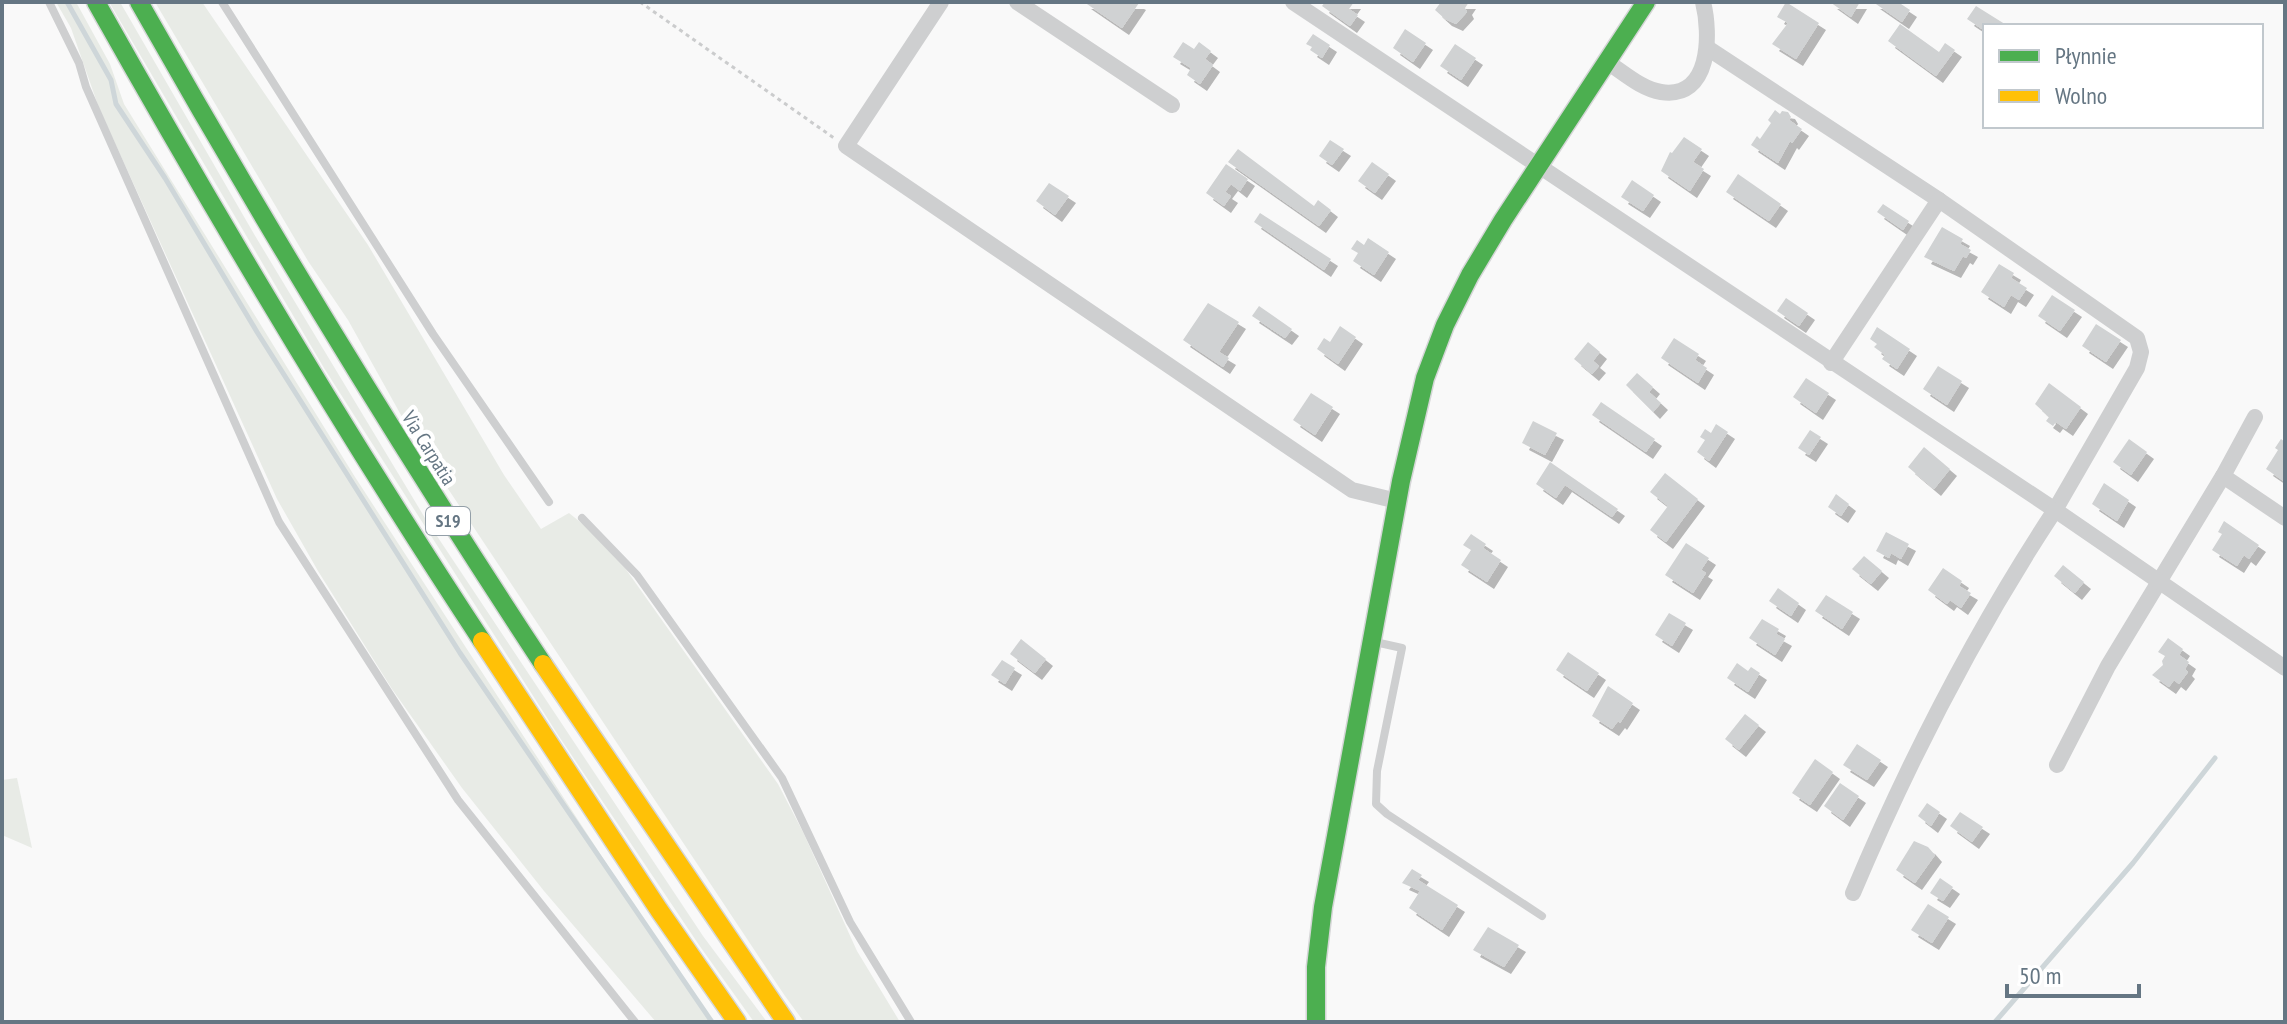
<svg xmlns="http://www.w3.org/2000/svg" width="2287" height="1024" font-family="'PT Sans Narrow',sans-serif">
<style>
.green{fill:#e8ebe6}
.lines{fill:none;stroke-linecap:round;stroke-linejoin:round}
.stream{stroke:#ced6d9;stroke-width:5}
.building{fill:#d0d2d3;filter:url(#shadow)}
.fast-casing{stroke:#d5d6d7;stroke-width:21}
.slow-casing{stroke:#d5d6d7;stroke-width:21}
.path{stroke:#cbcccd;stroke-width:3;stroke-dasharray:4 4;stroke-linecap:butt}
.lane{stroke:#cecfd0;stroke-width:8}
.street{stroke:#cecfd0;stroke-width:16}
.fast{stroke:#4caf50;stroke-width:18}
.slow{stroke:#ffc107;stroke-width:18}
.labels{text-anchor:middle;stroke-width:8;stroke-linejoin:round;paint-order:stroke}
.shield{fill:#fff;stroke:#939fa8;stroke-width:2}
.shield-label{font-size:18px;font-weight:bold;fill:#657683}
.street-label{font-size:20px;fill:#657683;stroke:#fff}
</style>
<defs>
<filter id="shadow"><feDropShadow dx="7" dy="7" stdDeviation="0" flood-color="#0004"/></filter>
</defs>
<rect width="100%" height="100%" fill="#f9f9f9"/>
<g class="green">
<polygon points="56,2 76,2 110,64 124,104 355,477 690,992 712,1022 656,1022 544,891 462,788 392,689 318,571 277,499 99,108 71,28"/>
<polygon points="109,2 120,2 254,234 425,518 703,936 767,1022 754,1022 699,945 558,735 324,368"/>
<polygon points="155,2 202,2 368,245 504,475 541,529 569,513 584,525 625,568 778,784 803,832 857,951 900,1022 804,1022 785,996 411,433 348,320 308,261"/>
<polygon points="17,778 32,848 2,835 2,780"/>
</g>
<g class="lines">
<g class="stream">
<polyline points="67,2 111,80 116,104 165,178 257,332 460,653 712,1022"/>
<polyline points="1995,1022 2133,863 2215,758"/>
</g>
</g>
<g class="building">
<polygon points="1084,2 1137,2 1139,3 1122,28"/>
<polygon points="1325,2 1354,2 1349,9 1358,15 1350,26 1322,6"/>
<polygon points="1441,2 1469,2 1465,8 1467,12 1456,24 1445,19 1435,10"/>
<polygon points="1786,2 1819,23 1796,59 1772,44 1788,23 1777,17"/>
<polygon points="1830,2 1860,2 1851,17"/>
<polygon points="1873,2 1898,2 1910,10 1902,22"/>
<polygon points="1976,6 2008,26 1985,26 1985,31 1967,19"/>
<polygon points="1900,24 1939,52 1945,43 1955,50 1936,76 1888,41"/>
<polygon points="1405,29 1426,43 1413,62 1393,48"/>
<polygon points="1313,34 1330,45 1322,58 1310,50 1312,47 1306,44"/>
<polygon points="1183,42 1194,49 1199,42 1211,51 1205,59 1213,65 1200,84 1187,75 1191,68 1173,57"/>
<polygon points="1455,44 1476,58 1461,80 1440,66"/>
<polygon points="1775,110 1780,114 1782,111 1788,112 1791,117 1789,120 1802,129 1792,143 1790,141 1778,163 1751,145 1757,136 1760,139 1771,123 1768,120"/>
<polygon points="1684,137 1702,149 1693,162 1704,169 1690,191 1661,171 1670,152 1672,153"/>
<polygon points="1330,140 1344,149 1332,165 1319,156"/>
<polygon points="1238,149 1314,206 1318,200 1331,210 1319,226 1228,162"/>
<polygon points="1372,162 1389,174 1375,193 1358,181"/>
<polygon points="1226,164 1248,179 1240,191 1231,184 1225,192 1231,196 1224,206 1206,193"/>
<polygon points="1738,174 1781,204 1769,221 1726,192"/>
<polygon points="1632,180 1654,195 1643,211 1621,197"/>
<polygon points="1049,183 1069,196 1055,215 1036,201"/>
<polygon points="1883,204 1909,221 1903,230 1877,212"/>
<polygon points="1260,213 1331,259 1324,270 1254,222"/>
<polygon points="1942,227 1963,239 1960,244 1971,250 1966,258 1963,256 1954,271 1924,257"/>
<polygon points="1368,238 1389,252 1374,275 1353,261 1358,253 1351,249 1357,240 1364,245"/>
<polygon points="1999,264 2014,273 2011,278 2027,288 2019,300 2011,295 2004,307 1981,292"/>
<polygon points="2052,295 2075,310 2060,331 2038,316"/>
<polygon points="1786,298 1808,313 1799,326 1777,311"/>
<polygon points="1208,303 1239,322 1219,352 1229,358 1223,367 1183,340"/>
<polygon points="1259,306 1292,329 1285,338 1252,316"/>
<polygon points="2096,324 2121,340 2106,362 2082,346"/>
<polygon points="1340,326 1356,337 1338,364 1317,349 1324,338 1330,342"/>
<polygon points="1877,327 1910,349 1897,369 1882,359 1885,355 1874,347 1877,344 1870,339"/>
<polygon points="1674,338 1699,354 1695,360 1707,368 1698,383 1661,358"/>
<polygon points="1588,342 1600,352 1593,361 1599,366 1592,374 1574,359"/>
<polygon points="1938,366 1962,381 1947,405 1923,389"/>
<polygon points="1637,373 1653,387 1649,392 1661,403 1653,412 1626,385"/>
<polygon points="1806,378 1829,393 1816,413 1793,397"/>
<polygon points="2049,383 2081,407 2066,429 2056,422 2053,426 2046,421 2049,417 2035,404"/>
<polygon points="1311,393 1333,407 1315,435 1293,420"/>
<polygon points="1601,402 1655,439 1646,452 1592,415"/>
<polygon points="1533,421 1557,433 1545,455 1522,443"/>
<polygon points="1716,424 1728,432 1709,461 1697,452 1705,440 1700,437 1705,429 1711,433"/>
<polygon points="1810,430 1821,437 1809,455 1798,448"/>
<polygon points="2129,439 2147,452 2131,475 2113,462"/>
<polygon points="2281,439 2285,442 2285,482 2266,469 2278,450 2275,448"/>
<polygon points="1924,447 1950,469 1934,489 1908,467"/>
<polygon points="1550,462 1618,509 1612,517 1565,485 1556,498 1536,484"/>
<polygon points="1665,473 1698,499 1666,542 1650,530 1668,506 1650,492"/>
<polygon points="2104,483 2129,500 2117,521 2092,504"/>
<polygon points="1836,494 1849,504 1841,516 1828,507"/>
<polygon points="2224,521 2259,545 2249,559 2244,555 2237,566 2212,550 2222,534 2218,532"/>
<polygon points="1886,532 1909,544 1901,559 1891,553 1889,558 1876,551"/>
<polygon points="1471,534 1486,544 1483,548 1501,560 1487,582 1461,565 1471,550 1463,545"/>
<polygon points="1686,543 1709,558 1701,570 1706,573 1693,593 1665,575"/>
<polygon points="1864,556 1882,571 1871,584 1852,569"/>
<polygon points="2063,565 2084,582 2075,593 2054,576"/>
<polygon points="1943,568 1962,581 1959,586 1971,593 1961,608 1950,600 1947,604 1928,590"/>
<polygon points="1778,588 1799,603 1791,616 1769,601"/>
<polygon points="1826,595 1853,612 1842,629 1815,611"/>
<polygon points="1669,613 1686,623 1672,646 1655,635"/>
<polygon points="1762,619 1779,629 1776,634 1785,639 1775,655 1749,638"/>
<polygon points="2168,638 2183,649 2179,655 2189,662 2185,669 2188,672 2179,684 2174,680 2169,687 2152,675 2163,665 2162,661 2165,656 2158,652"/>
<polygon points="1021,639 1046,659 1035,673 1010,654"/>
<polygon points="1568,652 1599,673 1587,691 1556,670"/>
<polygon points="1002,660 1015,668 1005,684 991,675"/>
<polygon points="1737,663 1748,671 1751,667 1760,673 1748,692 1727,678"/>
<polygon points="1608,686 1633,703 1620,723 1618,721 1612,729 1592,716"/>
<polygon points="1745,714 1759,725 1739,750 1725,739"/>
<polygon points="1857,744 1881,760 1867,780 1843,765"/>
<polygon points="1815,759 1833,772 1810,805 1792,793"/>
<polygon points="1840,783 1859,796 1843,820 1824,806"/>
<polygon points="1927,803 1940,812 1931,826 1918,816"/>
<polygon points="1960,812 1983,827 1972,842 1950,826"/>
<polygon points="1914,841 1928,847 1935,855 1915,883 1896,870"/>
<polygon points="1412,869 1422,875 1418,880 1458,905 1442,930 1409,908 1420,891 1402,883"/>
<polygon points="1940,878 1953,887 1943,901 1930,893"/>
<polygon points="1928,904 1949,917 1932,943 1911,930"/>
<polygon points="1488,927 1519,945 1504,967 1473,950"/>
</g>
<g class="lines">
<defs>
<g id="fast">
<path d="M 96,2 C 218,219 345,433 482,641"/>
<path d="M 139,2 C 266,227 401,448 543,664"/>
<polyline points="1316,1022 1316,967 1323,907 1401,481 1425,378 1445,325 1470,275 1503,220 1646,2"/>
</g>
<g id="slow">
<polyline points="482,641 659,910 737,1022"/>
<polyline points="543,664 786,1022"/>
</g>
</defs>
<use href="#fast" class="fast-casing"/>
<use href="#slow" class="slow-casing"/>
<polyline class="path" points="640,2 834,138"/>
<g class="lane">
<polyline points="49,2 79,63 86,87 279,522 458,800 635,1022"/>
<polyline points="222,2 433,334 549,502"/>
<polyline points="582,518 637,575 782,778 850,922 911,1022"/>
<polyline points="1375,642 1402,648 1377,771 1376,804 1387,814 1542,916"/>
</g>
<g class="street">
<polyline points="941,2 846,146 1352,490 1397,501"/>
<polyline points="1017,2 1172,105"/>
<polyline points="1293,2 2055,510 2137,368 2141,352 2137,338 1939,200 1709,49"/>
<path d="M 1607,62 C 1623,72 1641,89 1661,92 C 1711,100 1711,34 1703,2"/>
<polyline points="1831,363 1939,200"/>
<polyline points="2223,476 2285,518"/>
<polyline points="2057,765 2108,666 2223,476 2255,417"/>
<path d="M 1853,893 C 1909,760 1976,630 2055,510 L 2285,668"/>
</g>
<use href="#fast" class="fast"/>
<use href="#slow" class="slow"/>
</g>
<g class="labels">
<rect class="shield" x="426" y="507" width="44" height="28" rx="6"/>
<g class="shield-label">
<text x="448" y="527">S19</text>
</g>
<g class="street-label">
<text transform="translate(429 448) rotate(58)" y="7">Via Carpatia</text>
</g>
</g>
<rect width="2287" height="1024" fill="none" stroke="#657683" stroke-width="8"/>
<rect x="1983" y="24" width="280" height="104" fill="#ffffff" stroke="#c1c8cd" stroke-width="2"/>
<rect x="1999" y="50" width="40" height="12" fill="#4caf50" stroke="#c1c8cd" stroke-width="2"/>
<text x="2055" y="64" font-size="24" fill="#657683">Płynnie</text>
<rect x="1999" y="90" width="40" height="12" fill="#ffc107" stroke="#c1c8cd" stroke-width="2"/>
<text x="2055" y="104" font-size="24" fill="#657683">Wolno</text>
<path d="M2007 984v12h132v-12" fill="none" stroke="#657683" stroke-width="4"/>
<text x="2019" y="984" font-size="24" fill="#657683" stroke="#ffffff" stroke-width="6" paint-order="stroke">50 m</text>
</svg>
